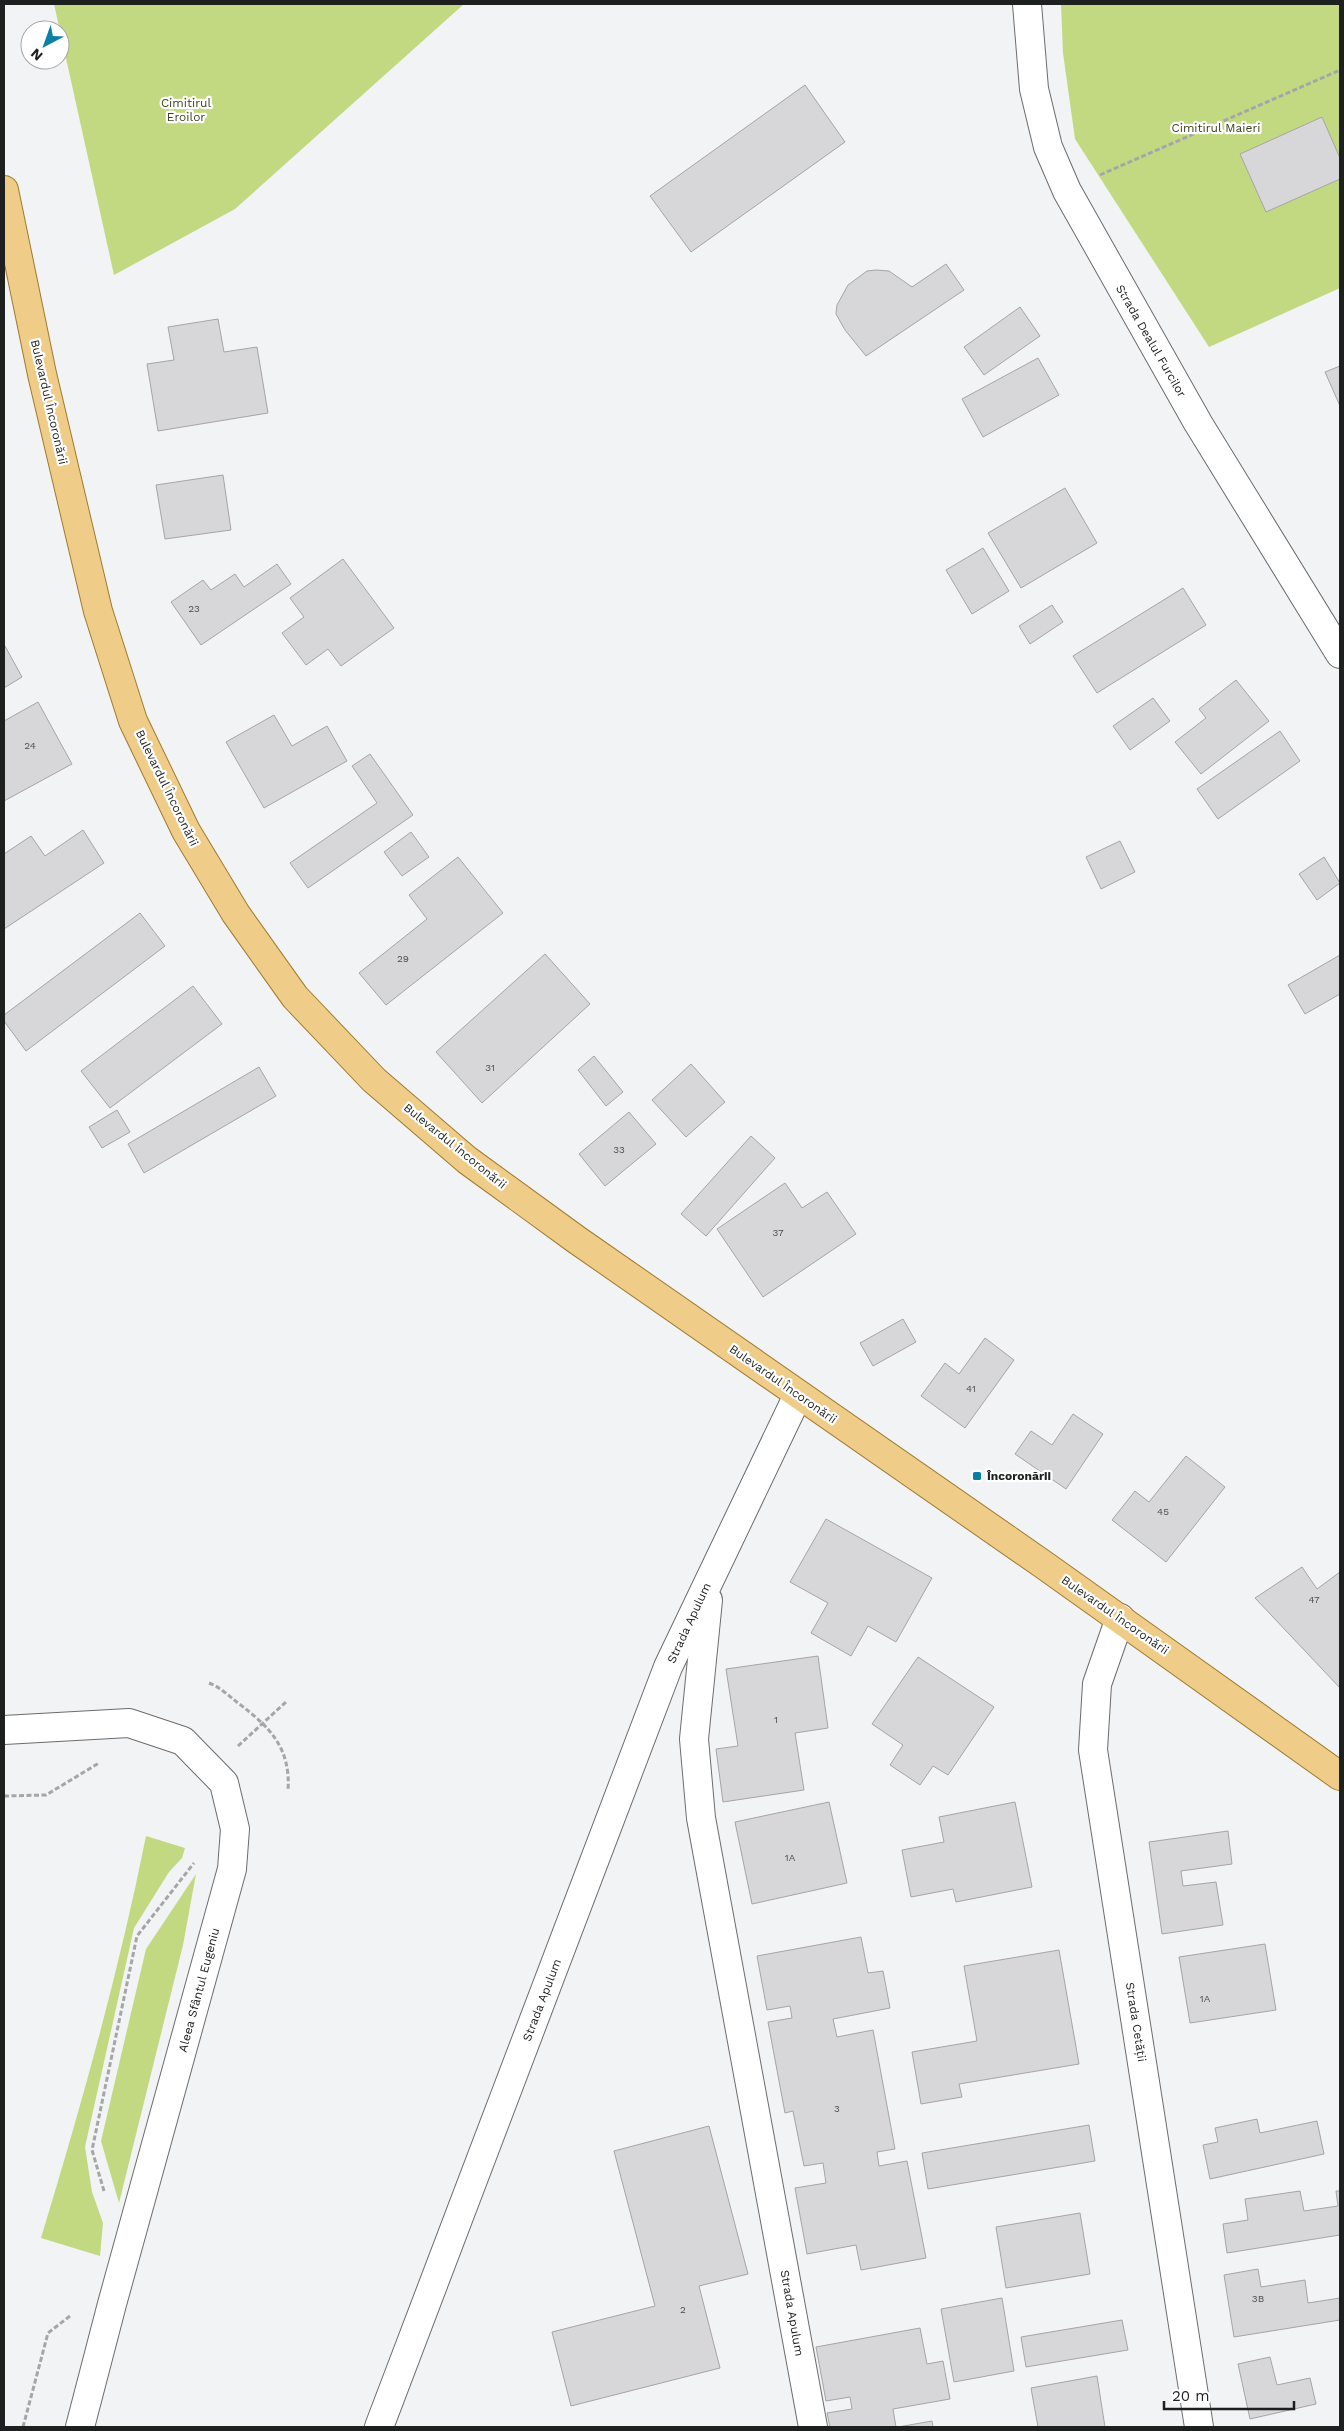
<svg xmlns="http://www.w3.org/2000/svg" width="1344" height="2431" font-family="'Work Sans',sans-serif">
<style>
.green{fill:#c2d982}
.building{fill:#d7d6d8;stroke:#a5a5a7}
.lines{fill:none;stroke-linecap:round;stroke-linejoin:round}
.street-casing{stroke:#6b6c6e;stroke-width:30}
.primary-casing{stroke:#9f7a2f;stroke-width:30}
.path{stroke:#a5a6a8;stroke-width:3;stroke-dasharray:5 2.5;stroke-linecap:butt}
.street{stroke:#fff;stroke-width:28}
.primary{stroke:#efcd88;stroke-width:28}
.poi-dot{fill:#0b80a7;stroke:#fff;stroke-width:2}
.labels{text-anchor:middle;stroke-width:4.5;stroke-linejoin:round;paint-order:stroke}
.number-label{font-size:10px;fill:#4c4d4d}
.park-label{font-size:12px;fill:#384219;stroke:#fff}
.street-label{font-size:12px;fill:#1e1f1f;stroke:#fff}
.poi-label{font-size:12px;font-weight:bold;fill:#1e1f1f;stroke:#fff;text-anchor:start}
</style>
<rect width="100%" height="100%" fill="#f1f3f5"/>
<g class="green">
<polygon points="54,4 464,4 235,209 114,275"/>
<polygon points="1061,4 1340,4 1340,288 1209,347 1075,139 1063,53"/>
<path d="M 146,1836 L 185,1848 L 182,1858 L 169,1872 L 134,1928 L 85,2147 L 92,2192 L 103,2223 L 100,2256 L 41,2238 C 81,2106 119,1972 146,1836 Z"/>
<polygon points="196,1874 183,1945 119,2203 101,2141 146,1949"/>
</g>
<g class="building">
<polygon points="805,85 845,142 691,252 650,196"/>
<polygon points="1322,117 1340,158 1340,179 1266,212 1240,154"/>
<polygon points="946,264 964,290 866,356 845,330 836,314 837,305 848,285 867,271 876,270 889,271 912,287"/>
<polygon points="1020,307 1040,336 984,375 964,347"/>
<polygon points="218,319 224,352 257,347 268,413 158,431 147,364 174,360 168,327"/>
<polygon points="1038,358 1059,395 983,437 962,399"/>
<polygon points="1340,366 1340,406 1325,372"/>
<polygon points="223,475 231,530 165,539 156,485"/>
<polygon points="1065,488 1097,543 1021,588 988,533"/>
<polygon points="983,548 1009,591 972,614 946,570"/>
<polygon points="343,559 394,628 341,666 328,649 306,665 282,633 304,617 290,598"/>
<polygon points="277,564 291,584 201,645 171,602 203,580 211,590 235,574 244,587"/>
<polygon points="1183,588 1206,625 1097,693 1073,656"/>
<polygon points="1052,605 1063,622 1030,644 1019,626"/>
<polygon points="5,646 22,677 4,688 4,647"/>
<polygon points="1236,680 1269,721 1201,774 1175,742 1206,718 1199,709"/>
<polygon points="1153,698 1170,721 1130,750 1113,726"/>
<polygon points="38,702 72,764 4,801 4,721"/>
<polygon points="274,715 292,746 327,726 347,761 264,808 226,742"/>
<polygon points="1280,731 1300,761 1218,819 1197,789"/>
<polygon points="370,754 413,815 308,888 290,863 377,803 352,766"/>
<polygon points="83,830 104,863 4,929 4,854 31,836 45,856"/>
<polygon points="411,832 429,857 402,876 384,852"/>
<polygon points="1120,841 1135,872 1101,889 1086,857"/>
<polygon points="458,857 503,913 386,1005 359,973 427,919 409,895"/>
<polygon points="1324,857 1340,883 1317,900 1299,874"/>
<polygon points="140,913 165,946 26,1051 4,1021 4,1015"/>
<polygon points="545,954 590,1004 482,1103 436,1052"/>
<polygon points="1340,955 1340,994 1305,1014 1288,985"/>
<polygon points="193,986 222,1024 110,1108 81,1071"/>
<polygon points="594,1056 623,1092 606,1106 578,1070"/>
<polygon points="691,1064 725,1102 686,1137 652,1100"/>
<polygon points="259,1067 276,1096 144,1173 128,1144"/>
<polygon points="117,1110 130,1132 102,1148 89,1127"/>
<polygon points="629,1112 656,1144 605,1186 579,1154"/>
<polygon points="751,1136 775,1158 706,1236 681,1214"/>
<polygon points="785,1183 802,1208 827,1192 856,1234 763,1297 717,1229"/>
<polygon points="903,1319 916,1342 873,1366 860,1343"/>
<polygon points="985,1338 1014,1360 965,1428 921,1396 945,1363 959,1374"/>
<polygon points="1073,1414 1103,1434 1066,1489 1015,1454 1031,1431 1052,1445"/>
<polygon points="1186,1456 1225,1487 1166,1562 1112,1520 1135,1491 1149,1502"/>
<polygon points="826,1519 932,1578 896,1642 868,1626 851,1656 811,1633 828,1603 790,1582"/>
<polygon points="1302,1567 1317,1589 1340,1572 1340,1688 1255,1598"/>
<polygon points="818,1656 828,1728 795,1733 804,1790 723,1802 716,1749 738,1746 726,1669"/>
<polygon points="918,1657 994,1707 948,1775 933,1766 920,1785 890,1765 903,1745 872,1724"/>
<polygon points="829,1802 847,1883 752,1904 735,1822"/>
<polygon points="1015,1802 1032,1887 956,1902 953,1889 911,1897 902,1850 944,1842 939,1817"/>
<polygon points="1228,1831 1232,1864 1181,1871 1183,1886 1216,1882 1223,1925 1162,1934 1149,1842"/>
<polygon points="861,1937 868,1973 883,1971 890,2008 833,2019 837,2037 873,2030 895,2149 877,2152 879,2166 907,2161 926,2258 861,2270 856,2245 807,2254 795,2188 826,2183 823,2163 804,2166 793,2111 785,2113 768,2022 792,2018 790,2006 767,2010 757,1956"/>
<polygon points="1265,1944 1276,2010 1190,2023 1179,1957"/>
<polygon points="1059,1950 1079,2064 959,2084 962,2097 921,2104 912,2052 977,2041 964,1966"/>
<polygon points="1257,2119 1260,2133 1317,2121 1324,2154 1210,2179 1203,2145 1218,2142 1215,2128"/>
<polygon points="1089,2125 1095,2161 928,2189 922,2153"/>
<polygon points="709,2126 748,2274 699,2286 720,2368 571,2406 552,2332 655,2306 614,2151"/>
<polygon points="1300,2191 1304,2211 1338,2206 1336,2191 1340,2191 1340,2235 1227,2253 1223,2224 1248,2220 1245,2199"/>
<polygon points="1080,2213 1090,2274 1006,2288 996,2227"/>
<polygon points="1258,2269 1261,2287 1305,2280 1308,2303 1340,2298 1340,2320 1234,2337 1224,2275"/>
<polygon points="1002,2298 1014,2371 954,2382 941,2309"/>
<polygon points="1122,2320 1128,2350 1026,2367 1021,2337"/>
<polygon points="920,2328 927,2364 943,2361 950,2399 893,2409 896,2427 830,2427 827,2413 852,2409 850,2397 826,2401 816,2347"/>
<polygon points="1270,2357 1277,2385 1310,2378 1316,2404 1250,2419 1238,2364"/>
<polygon points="1097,2376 1105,2427 1038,2427 1031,2388"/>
<polygon points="932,2421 933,2427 898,2427"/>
</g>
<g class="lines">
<defs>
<g id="street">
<polyline points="1027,4 1034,89 1048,147 1067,191 1198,423 1340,654"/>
<polyline points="708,1600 694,1739 701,1818 813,2427"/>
<polyline points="1120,1618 1097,1684 1093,1750 1199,2427"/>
<polyline points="4,1730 129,1723 183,1741 224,1783 235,1829 232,1869 112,2304 80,2427"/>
<polyline points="379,2427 668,1667 798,1395"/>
</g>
<polyline id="primary" points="4,190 42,374 98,611 133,721 186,831 236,914 295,997 374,1080 467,1160 577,1240 1044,1565 1340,1776"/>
</defs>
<use href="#street" class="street-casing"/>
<use href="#primary" class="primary-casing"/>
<g class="path">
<polyline points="1100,175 1340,70"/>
<path d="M 209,1683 C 220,1687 229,1696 238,1703 C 270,1727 291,1748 288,1791"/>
<polyline points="238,1746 287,1701"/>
<polyline points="4,1796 46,1795 99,1763"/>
<polyline points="104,2191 92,2150 137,1936 194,1863"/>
<polyline points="23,2427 48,2333 70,2316"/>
</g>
<use href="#street" class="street"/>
<use href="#primary" class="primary"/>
</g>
<rect class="poi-dot" x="972" y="1471" width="10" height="10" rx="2.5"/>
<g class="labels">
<g class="number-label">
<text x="194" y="612">23</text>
<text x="30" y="749">24</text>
<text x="403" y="962">29</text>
<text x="490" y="1071">31</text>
<text x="619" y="1153">33</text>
<text x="778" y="1236">37</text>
<text x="971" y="1392">41</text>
<text x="1163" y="1515">45</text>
<text x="1314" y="1603">47</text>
<text x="776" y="1723">1</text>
<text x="790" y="1861">1A</text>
<text x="1205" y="2002">1A</text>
<text x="837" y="2112">3</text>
<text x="1258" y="2302">3B</text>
<text x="683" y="2313">2</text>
</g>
<g class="park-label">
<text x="186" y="107">Cimitirul<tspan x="186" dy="14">Eroilor</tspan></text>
<text x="1216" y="132">Cimitirul Maieri</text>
</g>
<g class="street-label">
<text transform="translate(1151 341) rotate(60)" y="4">Strada Dealul Furcilor</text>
<text transform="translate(49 402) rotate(77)" y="4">Bulevardul Încoronării</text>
<text transform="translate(167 788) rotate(64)" y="4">Bulevardul Încoronării</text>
<text transform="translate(455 1146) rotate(39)" y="4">Bulevardul Încoronării</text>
<text transform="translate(783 1384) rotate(35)" y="4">Bulevardul Încoronării</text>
<text transform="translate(1115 1615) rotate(35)" y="4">Bulevardul Încoronării</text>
<text transform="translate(689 1623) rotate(-65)" y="4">Strada Apulum</text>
<text transform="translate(199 1990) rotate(-75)" y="4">Aleea Sfântul Eugeniu</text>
<text transform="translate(542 2000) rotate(-69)" y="4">Strada Apulum</text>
<text transform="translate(1136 2022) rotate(81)" y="4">Strada Cetății</text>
<text transform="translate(792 2313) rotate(80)" y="4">Strada Apulum</text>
</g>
<g class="poi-label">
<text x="987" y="1480">Încoronării</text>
</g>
</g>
<rect width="1344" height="2431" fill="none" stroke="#1e1f1f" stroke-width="10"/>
<g transform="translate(45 45) rotate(221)"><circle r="24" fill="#ffffff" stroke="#a5a5a5"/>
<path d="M0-4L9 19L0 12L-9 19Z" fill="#0b80a7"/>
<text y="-8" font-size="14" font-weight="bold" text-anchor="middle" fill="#1e1f1f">N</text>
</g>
<path d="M1164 2401v8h130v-8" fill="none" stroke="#1e1f1f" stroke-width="2.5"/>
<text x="1172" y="2401" font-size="15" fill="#1e1f1f" stroke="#ffffff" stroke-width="4" paint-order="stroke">20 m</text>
</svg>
